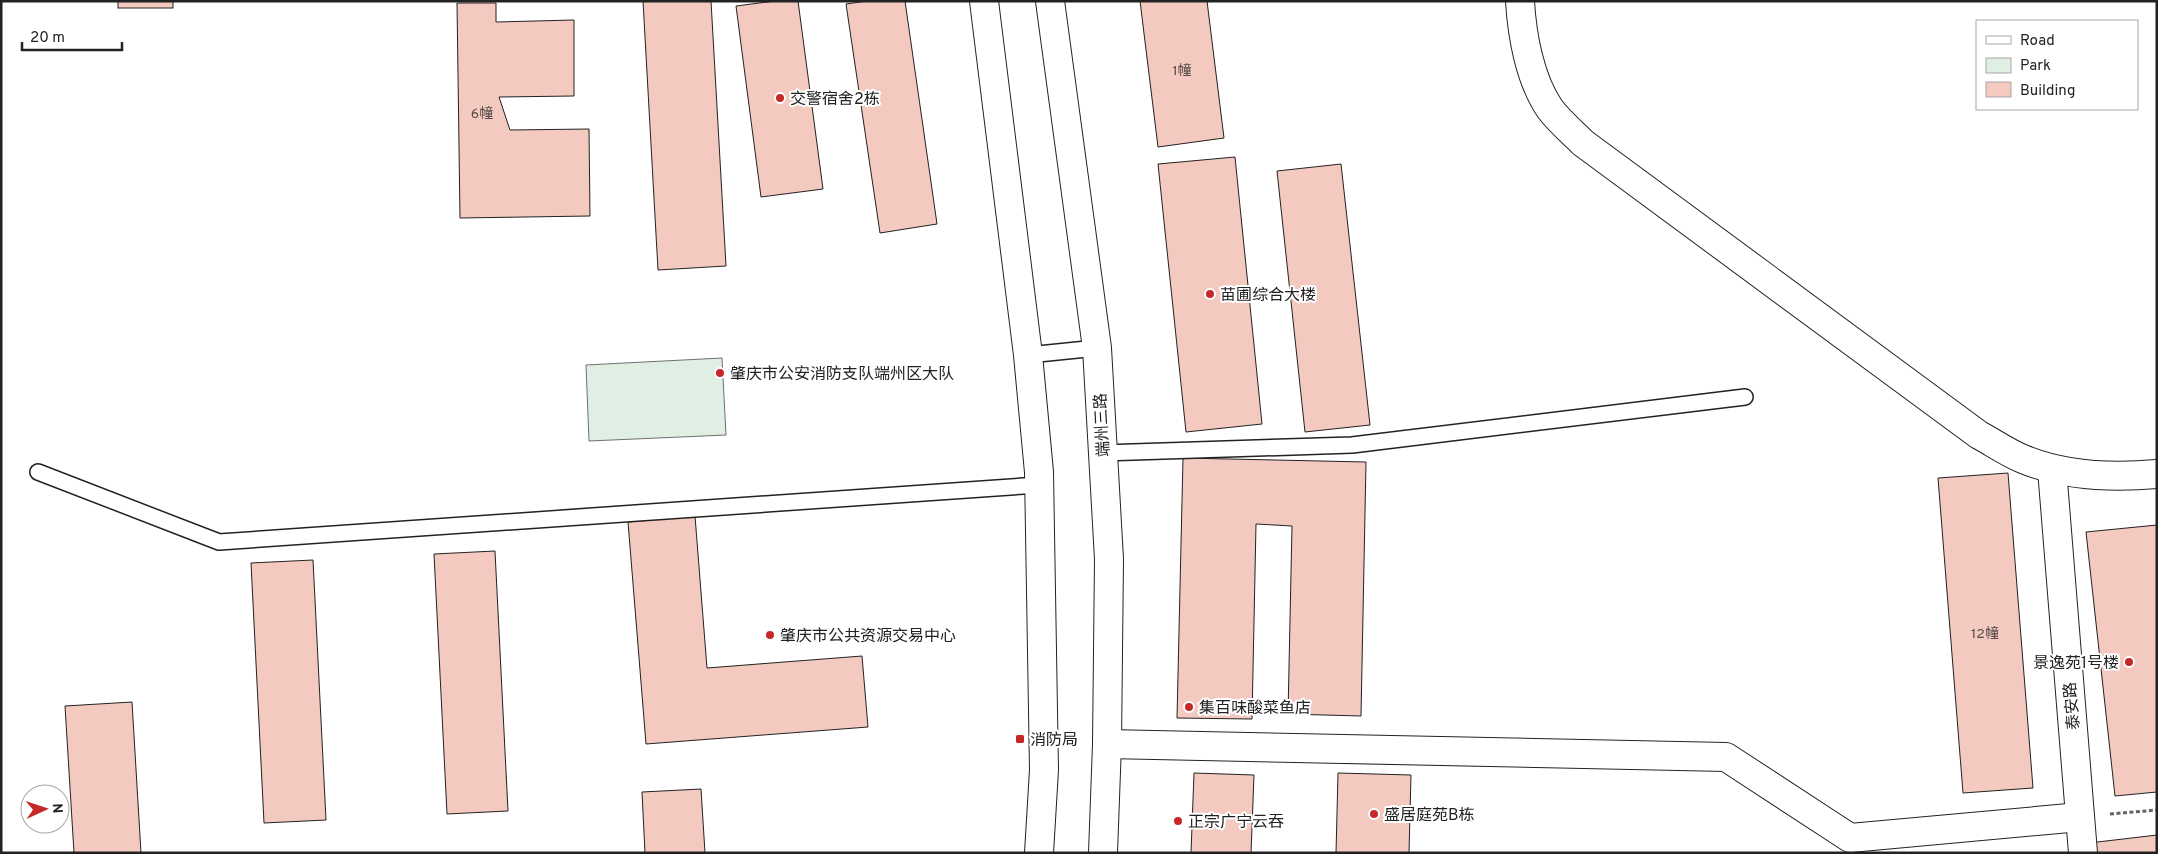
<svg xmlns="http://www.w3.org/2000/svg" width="2158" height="854" font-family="Overpass,'Noto Sans SC',sans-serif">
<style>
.green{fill:#e0efe3;stroke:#6f6f6f}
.building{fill:#f3c9c0;stroke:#222}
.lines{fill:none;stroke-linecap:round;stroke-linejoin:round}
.lane-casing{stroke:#222;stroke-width:18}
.street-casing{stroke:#222;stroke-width:30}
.primary-casing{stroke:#222;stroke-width:30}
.path{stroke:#646464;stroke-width:3;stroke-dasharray:4 2.5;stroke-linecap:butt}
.lane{stroke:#fff;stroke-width:15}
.street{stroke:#fff;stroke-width:28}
.primary{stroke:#fff;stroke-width:28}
.poi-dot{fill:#c62828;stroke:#fff;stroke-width:2}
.labels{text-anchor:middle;stroke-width:4;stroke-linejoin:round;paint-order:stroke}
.number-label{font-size:14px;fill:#564c4a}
.poi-label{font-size:16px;fill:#222;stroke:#fff;text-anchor:start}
.street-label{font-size:16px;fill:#222;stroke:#fff}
</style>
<rect width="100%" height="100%" fill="#fff"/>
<polygon class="green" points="722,358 726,435 589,441 586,365"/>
<g class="building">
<rect x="118" y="1" width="55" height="7"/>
<polygon points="643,1 711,1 726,266 658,270"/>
<polygon points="775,1 798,1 823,189 761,197 736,6"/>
<polygon points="867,1 905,1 937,224 880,233 846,4"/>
<polygon points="1140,1 1207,1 1224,138 1158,147"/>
<polygon points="457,3 496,3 496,22 574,20 574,96 499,97 510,130 589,129 590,216 460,218"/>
<polygon points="1235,157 1262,424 1186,432 1158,164"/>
<polygon points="1341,164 1370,425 1305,432 1277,171"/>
<polygon points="1183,458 1366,462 1361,716 1288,714 1292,526 1256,524 1252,719 1177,718"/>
<polygon points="2008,473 2033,788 1963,793 1938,478"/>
<polygon points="695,516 707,668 862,656 868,727 646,744 628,522"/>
<polygon points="2157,525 2157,792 2115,796 2086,532"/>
<polygon points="495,551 508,811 447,814 434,554"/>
<polygon points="313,560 326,820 264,823 251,563"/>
<polygon points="132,702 141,853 74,853 65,706"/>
<polygon points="1194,773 1254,775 1251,853 1191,853"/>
<polygon points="1338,773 1411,775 1409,853 1336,853"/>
<polygon points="701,789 705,853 645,853 642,792"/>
<polygon points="2157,835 2157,853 2090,853 2089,843"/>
</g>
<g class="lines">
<defs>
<g id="lane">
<polyline points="1028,355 1097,348"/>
<polyline points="1102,453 1352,445 1745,397"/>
<polyline points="38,472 219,542 1039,485"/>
</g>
<g id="street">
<path d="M 1520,1 C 1522,36 1530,80 1550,109 C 1559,121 1572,132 1583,143 L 1979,435 C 1994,443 2008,453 2023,459 C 2064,476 2113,478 2157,474"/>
<polyline points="2052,469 2083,853"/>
<polyline points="1107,744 1726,757 1850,838 2080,817"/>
</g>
<g id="primary">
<polyline points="984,1 1028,355 1039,472 1044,770 1039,853"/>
<polyline points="1050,1 1097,348 1109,559 1107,744 1103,853"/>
</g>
</defs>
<use href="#lane" class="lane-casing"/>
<use href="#street" class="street-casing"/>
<use href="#primary" class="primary-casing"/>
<polyline class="path" points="2110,814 2157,810"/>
<use href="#lane" class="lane"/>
<use href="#street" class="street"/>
<use href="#primary" class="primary"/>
</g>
<g class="poi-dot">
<circle cx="780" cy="98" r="5"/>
<circle cx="1210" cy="294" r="5"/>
<circle cx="720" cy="373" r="5"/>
<circle cx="770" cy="635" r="5"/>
<circle cx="2129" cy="662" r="5"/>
<circle cx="1189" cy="707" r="5"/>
<rect x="1015" y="734" width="10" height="10" rx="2.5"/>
<circle cx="1374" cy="814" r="5"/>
<circle cx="1178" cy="821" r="5"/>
</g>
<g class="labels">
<g class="number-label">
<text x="1182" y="75">1幢</text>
<text x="482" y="118">6幢</text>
<text x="1985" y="638">12幢</text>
</g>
<g class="poi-label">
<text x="790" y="104">交警宿舍2栋</text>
<text x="1220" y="300">苗圃综合大楼</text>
<text x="730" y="379">肇庆市公安消防支队端州区大队</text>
<text x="780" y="641">肇庆市公共资源交易中心</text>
<text x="2119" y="668" text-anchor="end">景逸苑1号楼</text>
<text x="1199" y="713">集百味酸菜鱼店</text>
<text x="1030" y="745">消防局</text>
<text x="1384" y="820">盛居庭苑B栋</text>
<text x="1188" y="827">正宗广宁云吞</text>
</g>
<g class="street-label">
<text transform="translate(1101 425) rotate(-93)" y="6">端州三路</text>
<text transform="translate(2071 706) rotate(-95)" y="6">泰安路</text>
</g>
</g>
<rect width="2158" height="854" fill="none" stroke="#222222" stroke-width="5"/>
<rect x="1976" y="20" width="162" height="90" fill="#ffffff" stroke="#a7a7a7"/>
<rect x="1986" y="36" width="25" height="8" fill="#ffffff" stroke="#a7a7a7"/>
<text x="2020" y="45" font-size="15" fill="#222222">Road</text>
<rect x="1986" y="58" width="25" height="15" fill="#e0efe3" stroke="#a7a7a7"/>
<text x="2020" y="70" font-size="15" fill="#222222">Park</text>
<rect x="1986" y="82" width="25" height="15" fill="#f3c9c0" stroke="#a7a7a7"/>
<text x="2020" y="95" font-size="15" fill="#222222">Building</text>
<g transform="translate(45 809) rotate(87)"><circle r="24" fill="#ffffff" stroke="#a7a7a7"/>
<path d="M0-4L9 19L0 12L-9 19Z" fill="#c62828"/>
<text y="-8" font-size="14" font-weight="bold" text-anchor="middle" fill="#222222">N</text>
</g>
<path d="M22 42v8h100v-8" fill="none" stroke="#222222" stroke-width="2.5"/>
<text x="30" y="42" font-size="15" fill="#222222" stroke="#ffffff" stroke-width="4" paint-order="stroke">20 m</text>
</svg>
